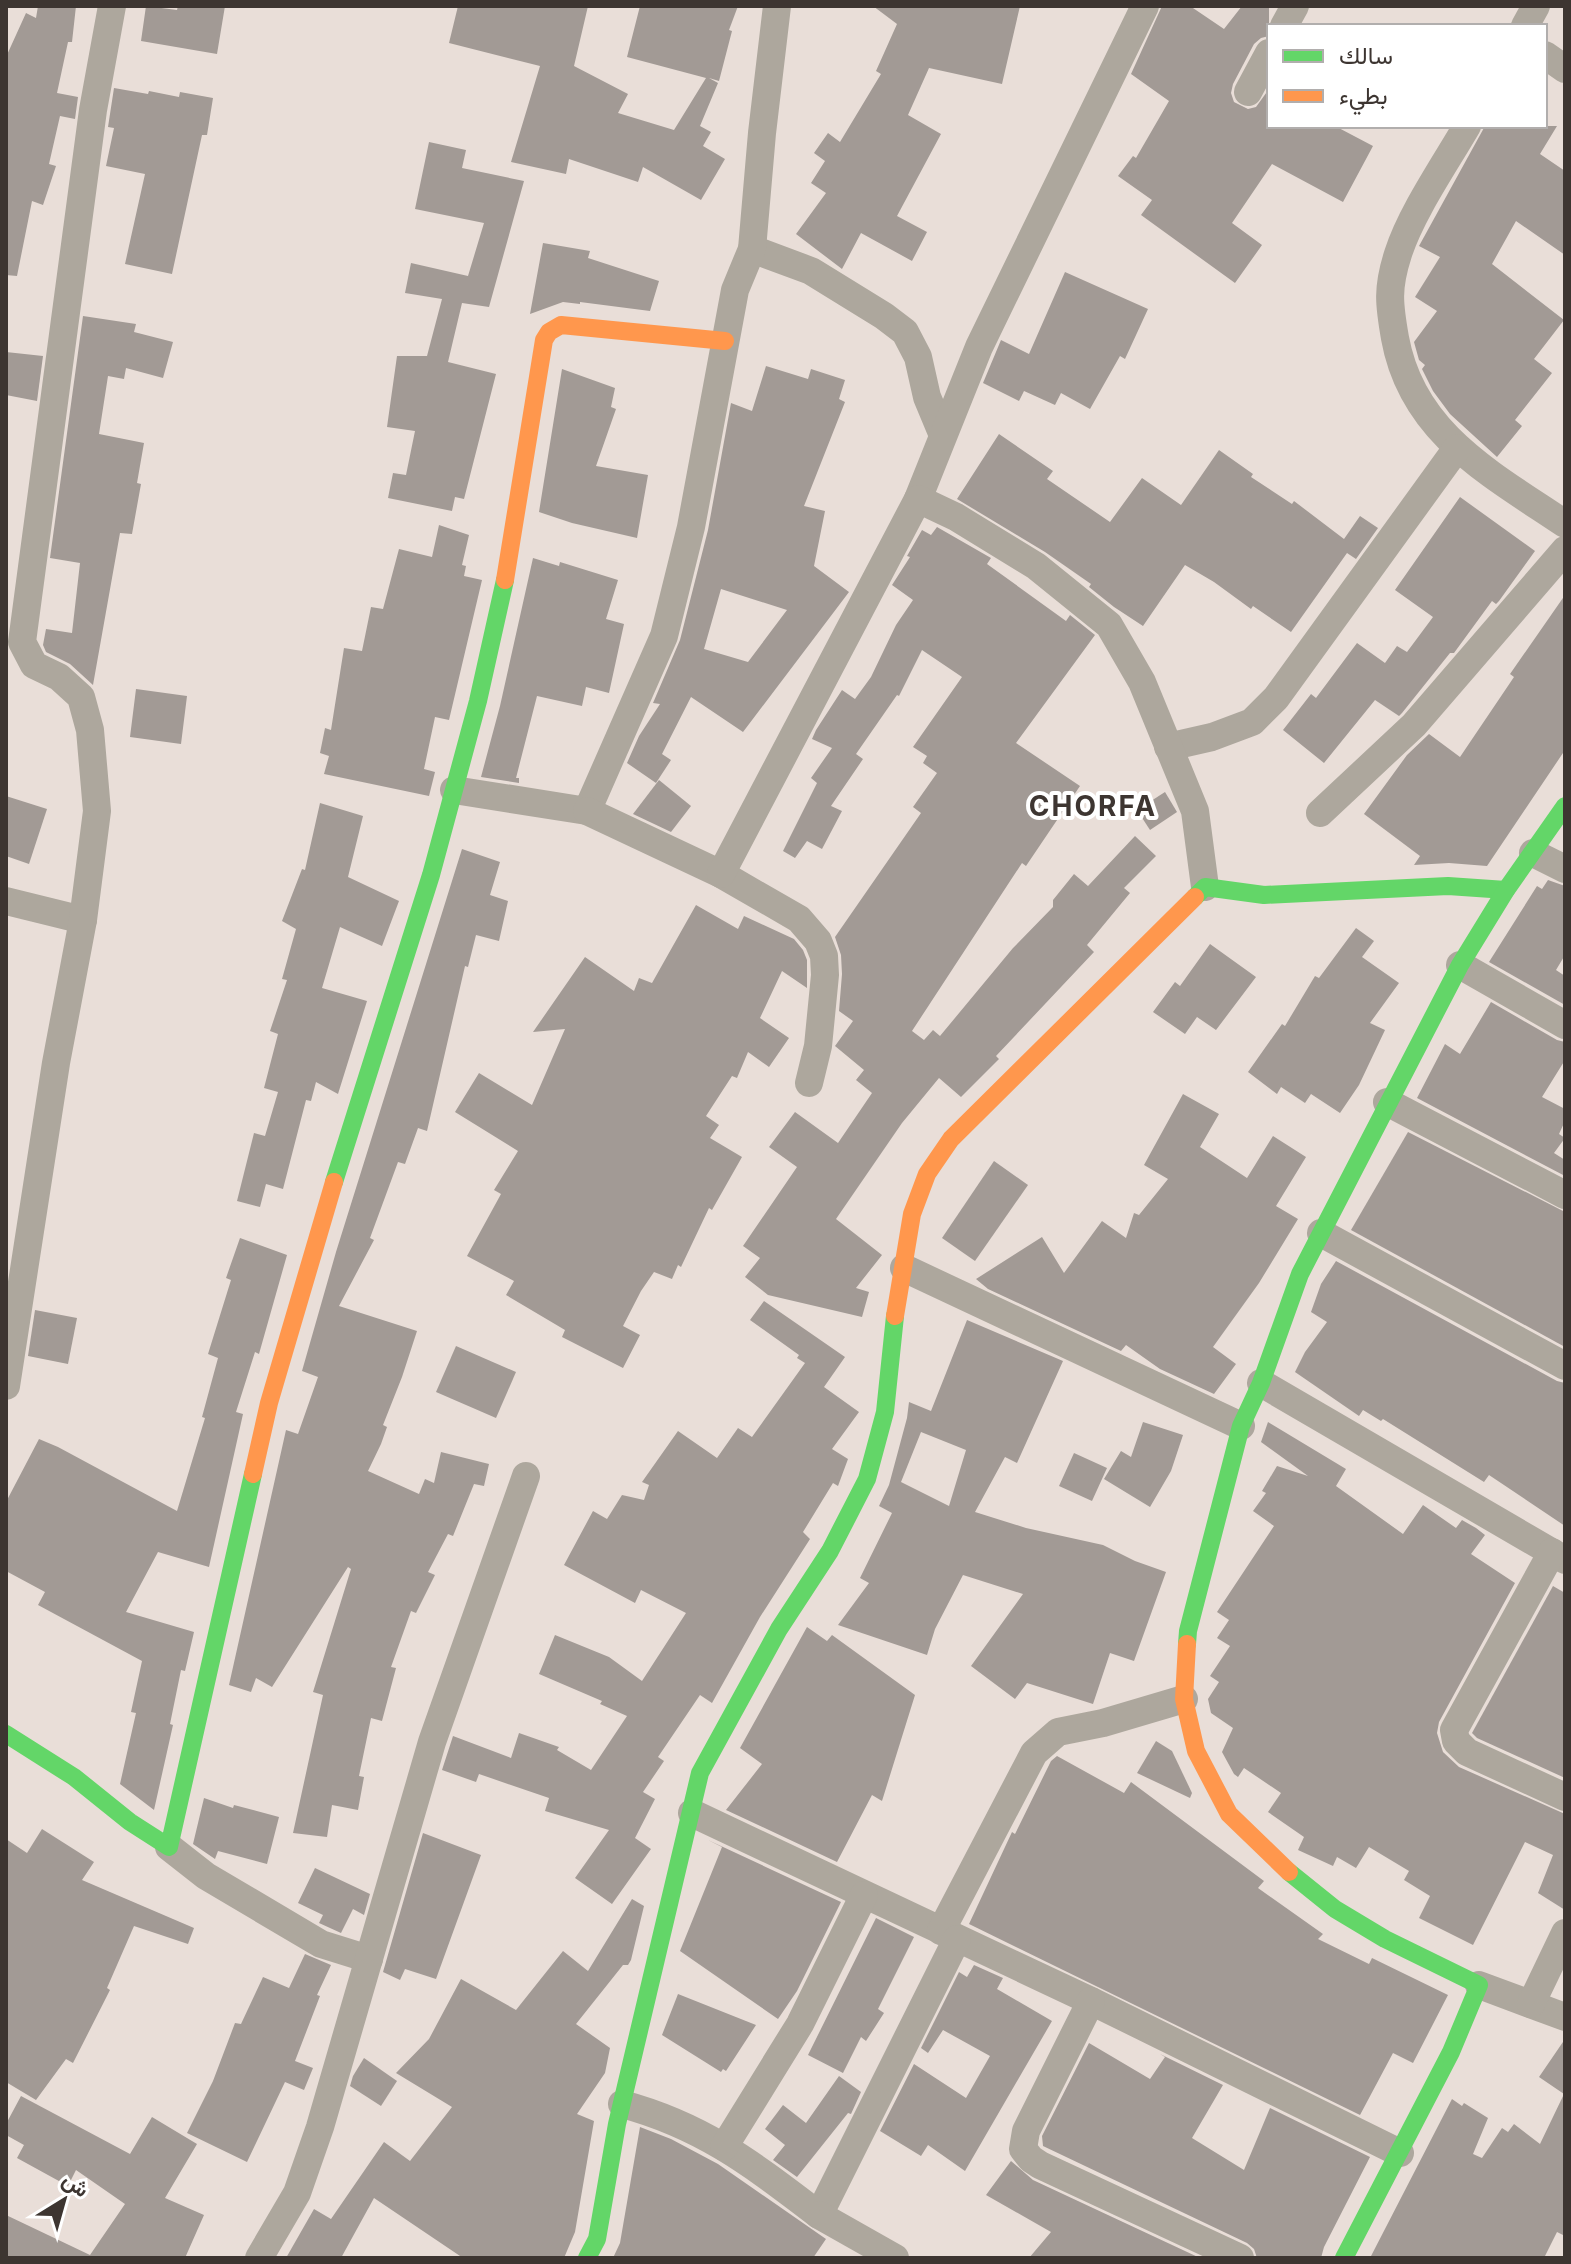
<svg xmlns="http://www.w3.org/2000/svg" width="1571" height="2264" font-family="Inter,Vazirmatn,sans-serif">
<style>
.building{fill:#a29a95;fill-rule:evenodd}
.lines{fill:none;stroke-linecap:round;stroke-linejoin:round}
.street{stroke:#ada79d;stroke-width:28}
.fast{stroke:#63d668;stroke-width:18}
.slow{stroke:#ff974d;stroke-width:18}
.labels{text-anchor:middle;stroke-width:8;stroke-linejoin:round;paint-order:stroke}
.district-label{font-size:28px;font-weight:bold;letter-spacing:2px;fill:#3d3531;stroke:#fff}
</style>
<rect width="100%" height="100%" fill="#e9ded8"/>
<g class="building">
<polygon points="38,6 76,6 72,42 68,42 57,93 78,97 75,119 60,116 49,164 56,166 43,205 32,201 17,276 6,275 6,57 26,13 36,18"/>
<polygon points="146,6 177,10 178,6 225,6 217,54 141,41"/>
<polygon points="458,6 588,6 574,66 628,94 618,113 674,130 706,78 627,57 640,6 738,6 729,30 732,31 719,81 709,78 718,83 700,126 711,132 703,146 725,159 701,200 643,167 638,182 569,159 566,174 511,162 540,66 449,43"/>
<polygon points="873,6 1020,6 1002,84 929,68 908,115 941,134 897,216 927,232 912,261 861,233 842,269 796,234 826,193 811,183 825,161 814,153 828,133 840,142 881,74 876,71 897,24"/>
<polygon points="1162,6 1190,6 1224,29 1242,6 1269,6 1269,36 1261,38 1254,44 1233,84 1231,93 1234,102 1248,109 1256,107 1269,89 1269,126 1335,126 1373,146 1343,202 1272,164 1232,223 1262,245 1235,283 1141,215 1152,200 1118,176 1133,156 1136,158 1169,101 1131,74"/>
<polygon points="114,88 148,94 149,91 179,97 180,92 213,98 207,135 202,135 172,274 125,264 145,174 106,166 114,128 108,127"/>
<polygon points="1485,126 1557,126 1540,154 1565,171 1565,255 1516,221 1492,264 1564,320 1534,359 1552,373 1515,420 1522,426 1497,457 1450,414 1433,391 1422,369 1425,365 1419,360 1414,342 1437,311 1415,297 1440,257 1419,246"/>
<polygon points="429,142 466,150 462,168 524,181 489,307 462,303 448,362 496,374 464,499 455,497 452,511 388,498 393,473 406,475 415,431 387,427 397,356 427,356 442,299 405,293 411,263 468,276 484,223 415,209"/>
<polygon points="543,243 590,251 588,258 659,281 650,311 580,302 580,304 563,302 530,314"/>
<polygon points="1065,272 1148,309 1125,359 1120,356 1090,409 1061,393 1055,405 1024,391 1019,401 983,383 1001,340 1029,354"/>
<polygon points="83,316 136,324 134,332 173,342 163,378 126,368 124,379 108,376 99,434 144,443 137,483 141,484 132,534 120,533 93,685 70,664 46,652 43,645 46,629 72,633 80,563 50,558"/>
<polygon points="6,352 43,356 37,401 6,395"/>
<path d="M 766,366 L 808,379 L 811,369 L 845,380 L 839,399 L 845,402 L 804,506 L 825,511 L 814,566 L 849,592 L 743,732 L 691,697 L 662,754 L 671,760 L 656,783 L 627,763 L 639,736 L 660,704 L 653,703 L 680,640 L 708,530 L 731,403 L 752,411 ZM 721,589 L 787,610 L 748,662 L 704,649 Z"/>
<polygon points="562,369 615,388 611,407 616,409 596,466 648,475 637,538 572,523 539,512"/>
<polygon points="999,434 1053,471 1047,479 1110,522 1142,478 1181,505 1219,450 1253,474 1251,477 1292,504 1294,501 1344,539 1360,516 1378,528 1356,559 1347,553 1291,632 1253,606 1251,609 1214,582 1185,565 1143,626 1114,607 1089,587 1091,584 1045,552 957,499"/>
<polygon points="1460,497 1535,551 1499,601 1496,604 1492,601 1454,653 1450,653 1402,713 1399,716 1375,700 1324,763 1283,730 1311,694 1316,698 1357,643 1385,663 1397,646 1407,652 1433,617 1395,590"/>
<polygon points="439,525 469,535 462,565 466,566 464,576 482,580 449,720 435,717 424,769 435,772 429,796 324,774 329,756 320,753 325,728 331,730 344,648 362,651 371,607 383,609 399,549 432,557"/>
<polygon points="937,527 991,558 987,564 1066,621 1070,615 1095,635 1016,743 1080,786 1026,866 1022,863 912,1031 924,1040 933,1030 940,1036 1013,948 1053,907 1053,900 1074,874 1088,886 1135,836 1156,856 1124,888 1130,893 1087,945 1094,952 996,1056 999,1059 961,1097 939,1078 902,1123 836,1219 882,1255 856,1288 869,1292 862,1317 768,1295 745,1277 760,1258 743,1246 797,1167 769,1147 795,1112 838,1143 872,1093 856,1080 864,1070 835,1046 853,1021 839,1011 842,974 841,955 835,937 921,813 913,807 937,773 923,763 927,756 913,747 962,677 922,650 899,696 897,695 856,754 863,759 831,806 842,811 822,849 807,841 795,858 783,851 817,783 811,778 832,748 812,739 816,730 842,690 855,699 871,677 896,625 913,600 892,585 910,557 907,556 922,530 931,535"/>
<polygon points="533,558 559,566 560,562 618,580 606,619 624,624 609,693 586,687 582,706 537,696 516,778 519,778 519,783 481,777 500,706"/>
<polygon points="1565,595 1565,750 1487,866 1449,863 1414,865 1420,856 1364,814 1407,755 1429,734 1460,757 1514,677 1510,674"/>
<polygon points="136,689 187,696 181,744 130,737"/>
<polygon points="659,780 691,806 671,832 633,814"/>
<polygon points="1165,792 1177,812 1150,830 1137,810"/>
<polygon points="6,796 47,809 29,864 6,856"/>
<polygon points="320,803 363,816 348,877 399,901 382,946 340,927 322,988 367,1001 338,1094 316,1082 311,1101 306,1100 283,1189 266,1184 260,1207 237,1201 254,1133 265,1136 278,1092 264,1088 278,1034 270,1031 287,980 282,979 296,929 282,921 302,869 305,870"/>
<polygon points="462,849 500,862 490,895 508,901 499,941 476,935 468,967 465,966 427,1131 418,1128 405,1164 398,1162 370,1238 374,1240 339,1306 417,1331 402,1377 383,1425 387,1427 381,1444 368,1471 419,1494 425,1479 434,1483 441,1452 489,1464 484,1486 474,1484 453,1536 448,1534 428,1572 435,1575 416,1613 411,1611 391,1667 396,1668 382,1721 371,1718 359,1776 364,1777 358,1810 332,1805 327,1837 293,1833 323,1695 313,1692 351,1569 348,1567 272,1687 256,1678 251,1692 229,1685 286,1430 298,1434 318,1377 302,1371 336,1252"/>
<polygon points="1548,880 1565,886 1565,955 1556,970 1565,976 1565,1005 1489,962 1537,886 1542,889"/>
<polygon points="696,905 738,929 744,916 794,939 803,950 807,960 807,988 782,971 760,1018 789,1038 769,1067 748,1052 737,1078 732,1076 706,1116 719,1125 710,1138 742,1157 712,1210 709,1208 681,1267 678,1265 672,1279 654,1272 641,1291 623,1326 640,1335 623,1368 562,1337 565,1330 506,1295 514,1281 467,1256 501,1194 494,1190 518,1151 455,1112 479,1073 532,1105 565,1029 533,1032 585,957 634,991 639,978 652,983"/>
<polygon points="1356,928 1374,941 1362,957 1399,983 1370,1023 1385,1030 1359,1085 1340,1113 1311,1094 1305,1103 1281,1087 1277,1094 1248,1072 1282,1024 1285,1026 1315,976 1319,978"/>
<polygon points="1210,944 1256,977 1216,1030 1197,1017 1185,1034 1153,1012 1175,982 1180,986"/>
<polygon points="1491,1002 1557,1040 1565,1042 1565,1060 1542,1097 1565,1109 1565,1121 1559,1134 1565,1138 1554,1153 1565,1160 1565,1176 1417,1098 1445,1044 1460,1054"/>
<polygon points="1183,1094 1219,1114 1200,1147 1247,1178 1273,1136 1306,1157 1276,1206 1298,1219 1259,1283 1213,1347 1236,1364 1214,1394 1160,1369 1126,1345 1121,1351 988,1289 976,1279 1042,1237 1064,1273 1102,1221 1126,1238 1134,1213 1139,1215 1168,1179 1144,1165"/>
<polygon points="1408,1132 1565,1212 1565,1347 1351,1230"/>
<polygon points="994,1161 1028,1185 975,1261 942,1238"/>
<polygon points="240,1238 287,1255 259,1354 255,1352 236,1412 243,1414 209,1567 158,1552 126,1612 194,1632 185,1671 181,1670 170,1724 173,1725 154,1810 120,1784 136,1713 131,1712 142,1661 38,1605 45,1592 6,1571 6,1502 39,1439 58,1447 177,1511 205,1418 202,1417 218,1358 208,1354 231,1280 226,1278"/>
<polygon points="1336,1261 1557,1381 1565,1383 1565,1526 1489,1475 1484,1482 1383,1419 1381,1421 1363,1410 1359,1416 1295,1372 1305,1352 1327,1322 1311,1312 1321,1284"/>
<polygon points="764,1301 845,1357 824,1387 859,1412 832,1449 848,1459 838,1486 833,1483 803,1532 810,1539 760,1617 712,1703 700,1695 658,1757 664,1761 643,1792 655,1799 635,1838 651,1849 612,1904 575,1878 609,1830 545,1811 549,1798 479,1774 476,1782 442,1770 453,1736 511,1758 519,1733 559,1747 557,1750 591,1770 627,1716 600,1704 602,1701 539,1674 555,1635 609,1657 642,1681 686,1613 641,1590 635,1603 564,1565 593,1511 607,1519 622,1495 644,1500 649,1485 642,1482 678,1431 717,1458 738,1428 752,1437 805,1363 797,1358 799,1355 750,1320"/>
<polygon points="35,1310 77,1318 68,1364 28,1356"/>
<path d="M 967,1320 L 1063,1361 L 1017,1463 L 1005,1457 L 975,1512 L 1026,1528 L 1103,1545 L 1135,1561 L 1166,1572 L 1134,1661 L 1110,1653 L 1093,1704 L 1027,1683 L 1015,1699 L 971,1666 L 1023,1594 L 963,1575 L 935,1629 L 927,1655 L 838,1625 L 869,1583 L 860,1578 L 892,1513 L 879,1506 L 889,1485 L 907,1418 L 909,1402 L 931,1411 ZM 921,1432 L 966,1450 L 949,1506 L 901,1482 Z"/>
<polygon points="456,1346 516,1372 496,1418 436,1392"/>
<polygon points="1143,1422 1183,1435 1171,1471 1150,1507 1104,1479 1121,1451 1131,1457"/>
<polygon points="1268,1422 1346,1469 1336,1486 1403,1534 1423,1505 1456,1528 1462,1520 1476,1528 1485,1535 1471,1554 1515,1583 1439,1722 1437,1733 1443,1752 1459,1767 1565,1814 1565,1910 1538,1893 1553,1855 1525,1842 1473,1945 1419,1918 1430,1896 1404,1880 1409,1871 1369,1847 1356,1868 1337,1857 1333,1866 1298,1850 1304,1837 1268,1812 1281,1793 1244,1768 1238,1777 1234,1774 1222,1752 1233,1728 1211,1713 1208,1699 1219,1682 1210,1676 1230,1646 1217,1638 1229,1620 1217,1612 1274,1526 1253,1511 1266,1493 1262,1491 1277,1466 1308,1476 1261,1442"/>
<polygon points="1074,1453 1107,1468 1092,1501 1059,1486"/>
<polygon points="1553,1586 1565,1593 1565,1778 1477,1738 1472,1733"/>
<polygon points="807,1627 827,1641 832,1635 915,1695 882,1801 872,1795 837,1862 726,1810 762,1764 740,1748"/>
<polygon points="1156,1741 1172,1751 1192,1793 1190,1798 1137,1773"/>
<polygon points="1057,1756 1124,1793 1131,1782 1264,1881 1258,1888 1323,1934 1318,1939 1369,1964 1372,1958 1448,1995 1413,2063 1393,2053 1360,2115 969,1924 1012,1832 1015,1834 1051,1761"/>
<polygon points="204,1798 233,1808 234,1805 279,1817 267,1864 218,1851 215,1859 193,1844"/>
<polygon points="42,1829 94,1862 82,1880 194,1928 188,1944 134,1926 107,1988 110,1990 73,2063 66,2059 36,2100 6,2082 6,1839 27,1853"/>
<polygon points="423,1833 481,1855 436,1979 405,1969 400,1980 383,1972"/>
<polygon points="708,1840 841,1902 797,1991 778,2019 680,1951 722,1847"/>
<polygon points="315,1868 370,1894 364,1915 353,1909 341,1933 319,1923 323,1915 298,1903"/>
<polygon points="632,1899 644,1906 631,1960 628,1965 623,1965 576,2024 610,2048 605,2073 577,2114 594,2121 575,2232 564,2258 463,2258 374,2198 341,2258 286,2258 314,2209 331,2219 384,2142 410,2161 452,2107 396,2073 429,2039 461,1979 516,2010 563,1951 588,1971"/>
<polygon points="876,1918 914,1937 878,2009 884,2013 866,2041 861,2037 843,2073 808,2055"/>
<polygon points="305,1954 331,1965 317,1995 320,1996 295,2061 313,2068 304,2090 285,2082 247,2162 187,2133 213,2081 235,2023 241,2024 263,1977 289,1988"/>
<polygon points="974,1965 1003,1978 997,1989 1052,2021 965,2171 928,2145 921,2156 880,2131 914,2064 966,2098 990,2056 943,2030 928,2053 921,2048 959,1972 967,1977"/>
<polygon points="678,1994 756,2025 726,2071 723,2069 721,2072 662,2035"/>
<polygon points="1565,2039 1565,2236 1557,2232 1544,2258 1370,2258 1452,2099 1462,2106 1464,2103 1488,2118 1473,2154 1482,2158 1502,2128 1508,2132 1514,2124 1540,2144 1564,2094 1539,2077"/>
<polygon points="1089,2043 1150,2079 1165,2057 1160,2054 1223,2085 1192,2138 1244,2170 1270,2108 1370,2157 1324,2247 1321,2258 1257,2258 1254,2249 1247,2243 1043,2146 1042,2136"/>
<polygon points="364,2058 397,2081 381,2106 350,2086 353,2076"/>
<polygon points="839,2076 861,2092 851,2114 848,2113 797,2177 773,2160 785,2145 765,2129 783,2105 806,2123"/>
<polygon points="21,2096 130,2154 152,2117 197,2144 165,2198 204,2215 185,2258 6,2258 6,2215 90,2255 125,2204 76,2170 68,2186 17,2158 24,2145 6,2135 6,2124"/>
<polygon points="640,2127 671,2139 718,2164 826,2239 813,2258 613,2258 620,2243"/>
<polygon points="1011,2161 1033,2180 1200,2258 1029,2258 1051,2232 986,2195"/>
</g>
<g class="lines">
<g class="street">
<polyline points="1284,26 1295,6"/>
<polyline points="1525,26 1536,6"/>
<polyline points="1545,55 1565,69"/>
<polyline points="1248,92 1269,53"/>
<path d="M 1467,126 C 1445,164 1411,213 1398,254 C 1387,288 1389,304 1395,338 C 1412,433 1491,474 1565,524"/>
<polyline points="752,249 811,271 884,316 905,332 918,357 927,397 942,433"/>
<polyline points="918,499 979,347 1145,6"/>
<polyline points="1168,747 1212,737 1252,722 1276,698 1457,448"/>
<polyline points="454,790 587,811 664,636 691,527 735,290 752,249 762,133 777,6"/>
<polyline points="587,811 721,874 799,919 818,941 824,956 825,975 818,1046 809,1083"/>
<polyline points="1320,813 1414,725 1565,550"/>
<polyline points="1533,853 1565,869"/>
<polyline points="721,874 918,499 956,517 1036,566 1109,625 1142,682 1195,811 1205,887"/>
<polyline points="6,901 83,920"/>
<polyline points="1460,965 1565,1025"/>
<polyline points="1387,1102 1565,1195"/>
<polyline points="1321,1233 1565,1366"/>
<polyline points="904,1268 1241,1426"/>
<polyline points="1261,1383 1565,1560"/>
<polyline points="6,1386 56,1063 83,920 97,811 90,730 81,697 59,677 34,665 22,642 93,110 112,6"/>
<polyline points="1552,1552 1454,1730 1456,1741 1467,1752 1565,1797"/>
<polyline points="692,1813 1091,2001 1400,2153"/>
<polyline points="169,1847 206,1876 321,1944 369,1959"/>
<polyline points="941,1931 1034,1753 1058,1732 1103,1723 1184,1699"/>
<polyline points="1479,1985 1565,2017"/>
<polyline points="1091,2001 1026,2131 1023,2149 1031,2159 1040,2165 1240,2258"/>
<polyline points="1531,2004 1565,1933"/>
<path d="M 622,2104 C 704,2126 753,2165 819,2215 L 957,1939"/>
<polyline points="724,2147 800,2024 864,1895"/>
<polyline points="819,2215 895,2258"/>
<polyline points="259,2258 297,2193 320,2127 432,1742 526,1476"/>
</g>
<g class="fast">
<polyline points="1195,897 1205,887 1264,895 1448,886 1506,890"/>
<polyline points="334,1182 431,875 478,701 505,580"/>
<polyline points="1187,1644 1188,1631 1241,1426 1261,1383 1300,1274 1460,965 1506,890 1565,806"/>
<polyline points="6,1734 74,1777 130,1822 169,1847 253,1474"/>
<polyline points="1289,1872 1335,1909 1385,1939 1479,1985 1451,2052 1344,2258"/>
<polyline points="587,2258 597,2239 617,2124 700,1773 779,1629 830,1551 867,1479 885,1412 895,1316"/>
</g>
<g class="slow">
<polyline points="505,580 544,340 549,332 561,325 725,341"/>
<polyline points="895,1316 912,1214 927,1174 951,1139 1195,897"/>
<polyline points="253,1474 269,1403 334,1182"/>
<polyline points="1187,1644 1184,1699 1196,1751 1229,1814 1289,1872"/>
</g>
</g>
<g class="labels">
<g class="district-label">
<text x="1093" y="816">CHORFA</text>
</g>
</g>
<rect width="1571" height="2264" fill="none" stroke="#3d3531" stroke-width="16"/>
<rect x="1267" y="24" width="280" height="104" fill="#ffffff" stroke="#b1aead" stroke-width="2"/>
<rect x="1283" y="50" width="40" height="12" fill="#63d668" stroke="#b1aead" stroke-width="2"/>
<text x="1339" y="64" font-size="24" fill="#3d3531">سالك</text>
<rect x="1283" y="90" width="40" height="12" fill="#ff974d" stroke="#b1aead" stroke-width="2"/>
<text x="1339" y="104" font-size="24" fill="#3d3531">بطيء</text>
<g transform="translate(64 2200) rotate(37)" stroke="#ffffff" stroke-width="6" paint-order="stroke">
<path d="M0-6L14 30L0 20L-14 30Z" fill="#3d3531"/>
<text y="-12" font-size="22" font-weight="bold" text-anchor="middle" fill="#3d3531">ش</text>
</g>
</svg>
